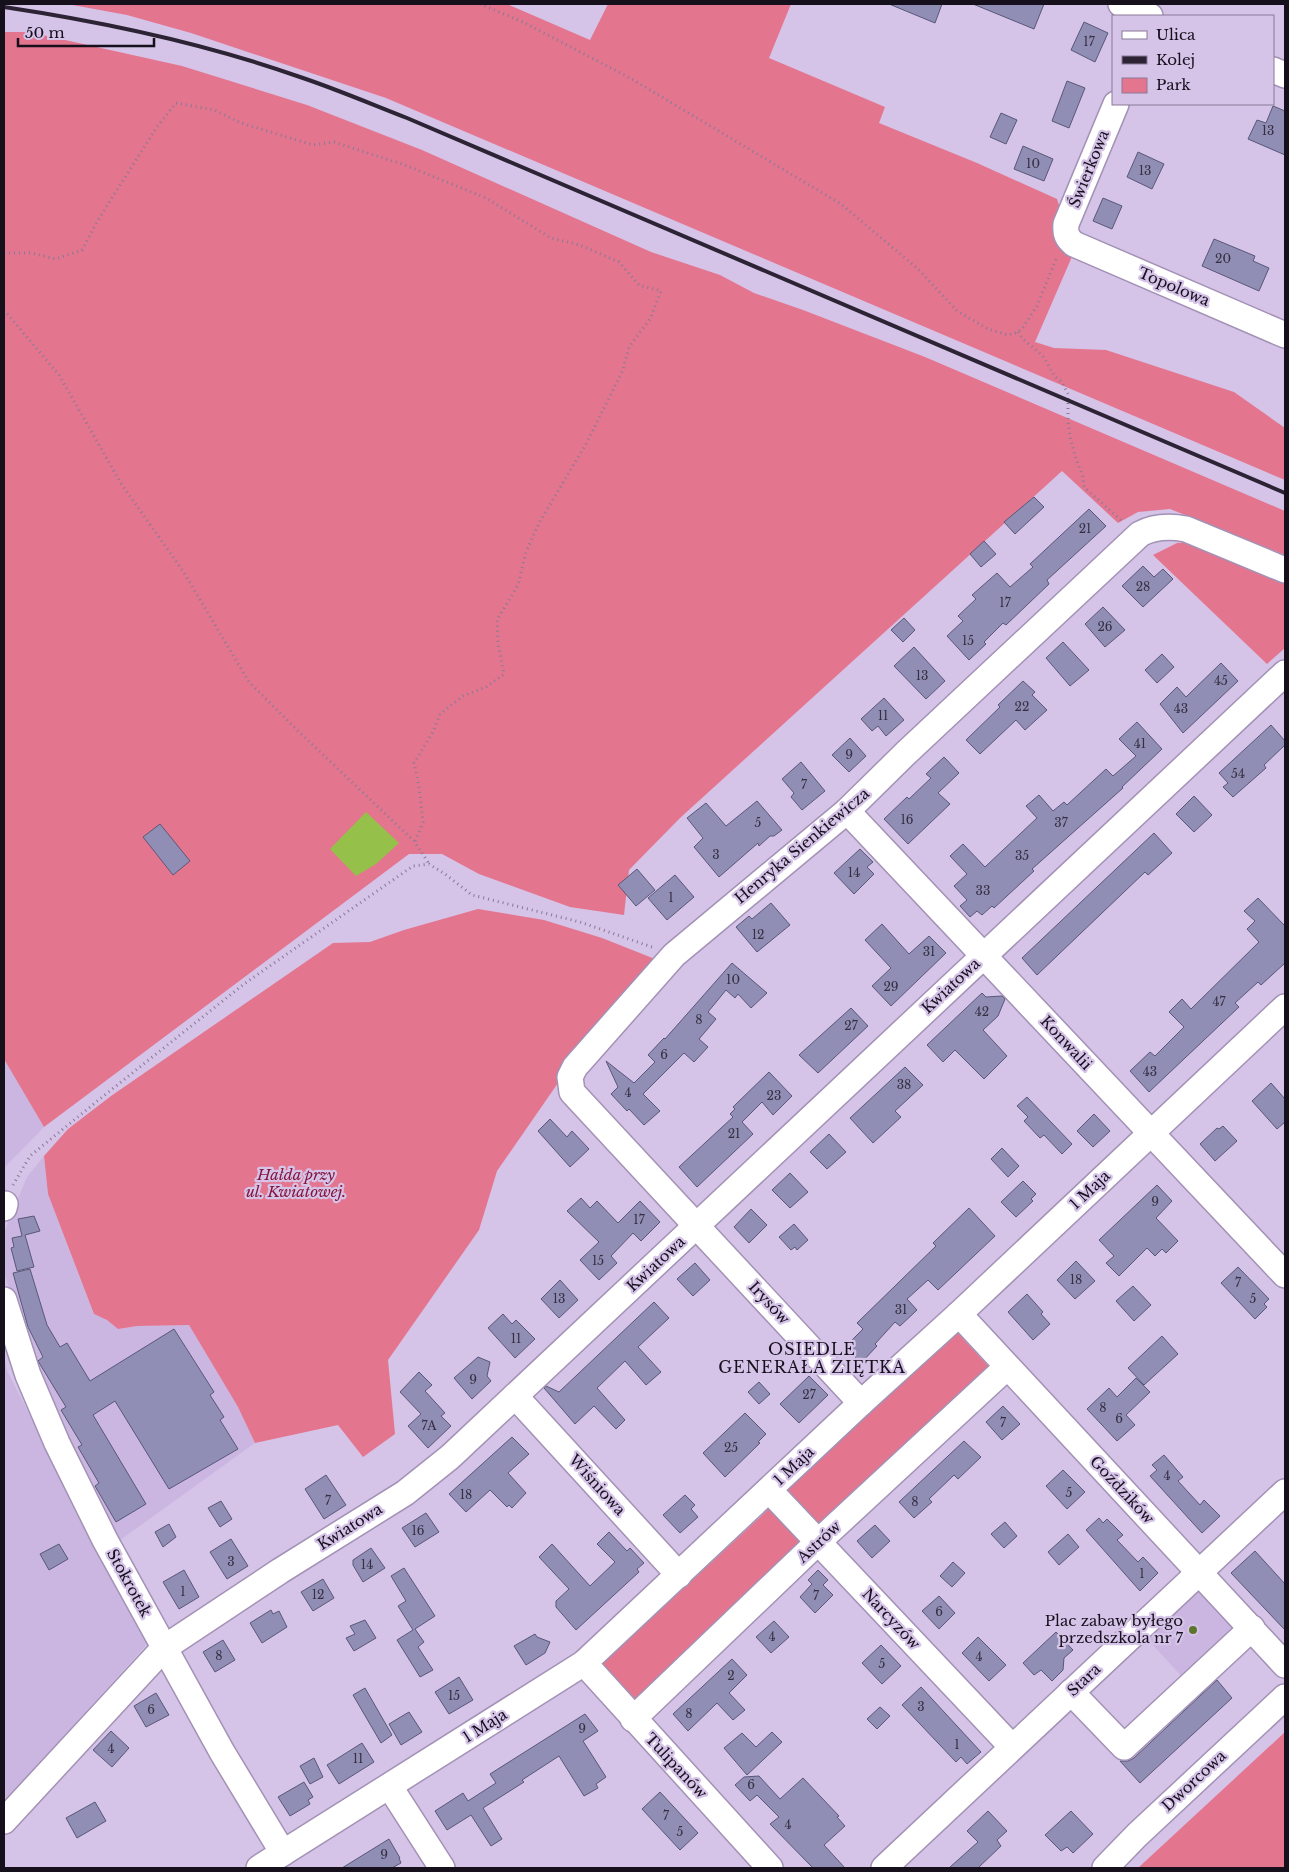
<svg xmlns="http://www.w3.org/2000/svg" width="1289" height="1872" font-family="'Libre Baskerville',serif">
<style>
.built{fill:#cbb6e2}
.green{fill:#e4758e}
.water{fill:#95c04a}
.building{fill:#908eb4;stroke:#595779}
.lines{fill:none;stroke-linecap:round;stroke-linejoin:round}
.minor-casing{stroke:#a392b5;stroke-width:28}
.path{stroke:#887a95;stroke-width:3;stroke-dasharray:1 4;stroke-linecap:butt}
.minor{stroke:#fff;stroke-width:25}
.rail{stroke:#2c2434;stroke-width:4}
.poi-dot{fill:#5b762a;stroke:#d5c3e8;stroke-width:2}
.labels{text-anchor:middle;stroke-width:4.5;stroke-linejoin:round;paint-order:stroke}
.number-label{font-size:12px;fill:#342f42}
.street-label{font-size:15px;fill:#160f1c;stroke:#d5c3e8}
.park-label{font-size:15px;font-style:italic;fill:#86153c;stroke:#d5c3e8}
.poi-label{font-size:15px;fill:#160f1c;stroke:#d5c3e8;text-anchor:end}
.neighbourhood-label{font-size:16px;letter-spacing:1px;fill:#160f1c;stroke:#d5c3e8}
</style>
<rect width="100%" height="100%" fill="#d5c3e8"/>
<g class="built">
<polygon points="4,1059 44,1127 4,1168"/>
<polygon points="44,1156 48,1194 94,1314 107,1320 118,1329 137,1326 189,1325 238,1407 255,1443 116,1543 44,1392 5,1276 4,1233 27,1177"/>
<polygon points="4,1356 7,1371 148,1643 4,1802"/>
<polygon points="1200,1579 1244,1626 1186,1681 1142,1633"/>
</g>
<g class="green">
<polygon points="67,4 507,4 590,40 608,4 791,4 769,58 885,107 879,123 977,163 1057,199 1074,252 1035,342 1054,348 1106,350 1234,392 1285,428 1285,480 386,98 191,33 127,15"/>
<polygon points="4,32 29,32 182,66 307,105 422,150 651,252 720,275 754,293 803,310 925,357 1285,511 1285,555 1170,509 1138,512 1118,523 1062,471 680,818 629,870 624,915 570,907 479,874 442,854 409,854 44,1127 4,1059"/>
<polygon points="1193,542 1285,579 1285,648 1267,664 1153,555 1177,543"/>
<polygon points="478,909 544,920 602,938 655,959 558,1083 497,1171 479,1230 388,1360 395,1434 363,1457 338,1425 255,1443 238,1407 189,1325 137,1326 118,1329 107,1320 94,1314 48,1194 44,1156 68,1129 111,1096 333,943 370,942 404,930"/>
<polygon points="956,1331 992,1370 822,1527 786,1488"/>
<polygon points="772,1506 807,1543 636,1702 602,1664"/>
<polygon points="1285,1732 1285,1868 1138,1868"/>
</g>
<polygon class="water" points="366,812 399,843 376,864 356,876 330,849"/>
<g class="building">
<polygon points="889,4 942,4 935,23"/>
<polygon points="973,4 1044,4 1034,29"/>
<polygon points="1084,22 1108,33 1095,62 1071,50"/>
<polygon points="1067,81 1085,88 1069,128 1052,121"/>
<polygon points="1273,106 1285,111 1285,155 1248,139 1257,120 1266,123"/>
<polygon points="1001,113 1017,120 1006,144 990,137"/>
<polygon points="1023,146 1053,159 1044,181 1014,169"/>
<polygon points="1138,152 1164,164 1152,189 1127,177"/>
<polygon points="1103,198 1122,206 1112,229 1093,221"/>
<polygon points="1214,239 1255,256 1253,261 1269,268 1259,291 1202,266"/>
<polygon points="1034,497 1044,507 1015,534 1004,522"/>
<polygon points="1089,509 1106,526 1047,580 1049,584 1006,625 1003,623 984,642 986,644 969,660 947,636 963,621 958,616 976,599 972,595 997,573 1010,587 1033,567 1030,564"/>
<polygon points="984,541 996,554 981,567 970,554"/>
<polygon points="1143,566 1154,577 1163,569 1173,579 1143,607 1122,586"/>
<polygon points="1103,607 1125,630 1105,647 1085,624"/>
<polygon points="904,618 915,630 903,642 891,630"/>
<polygon points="1063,642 1089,670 1070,686 1046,658"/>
<polygon points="914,647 945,681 926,699 894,666"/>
<polygon points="1162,654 1174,667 1157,683 1145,670"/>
<polygon points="1221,663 1238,681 1183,733 1160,704 1177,687 1186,697"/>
<polygon points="1023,681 1035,692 1032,695 1047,710 1025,730 1016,720 980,754 966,740 1000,707 998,705"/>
<polygon points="884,698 904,720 886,736 878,726 872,731 861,719"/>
<polygon points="1137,722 1162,749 1122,787 1123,788 1032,869 1034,871 994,908 992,906 982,915 977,911 970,917 960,906 967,900 954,886 967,874 950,856 963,844 985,867 1037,818 1026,806 1039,795 1053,811 1064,802 1067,805 1106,769 1113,776 1136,756 1119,739"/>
<polygon points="1271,725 1285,741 1285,745 1264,765 1266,768 1233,797 1223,787 1228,783 1219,773"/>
<polygon points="850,738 866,756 849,772 832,755"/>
<polygon points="944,757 959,773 938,793 950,804 908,844 884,819 907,797 909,799 931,778 926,774"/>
<polygon points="801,762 825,791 802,810 791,797 794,793 782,779"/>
<polygon points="1194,796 1212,815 1194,832 1176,814"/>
<polygon points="757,801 782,830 774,836 770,836 759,846 758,843 719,877 694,847 703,838 687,818 706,803 726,826"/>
<polygon points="160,824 190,861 173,875 143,837"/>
<polygon points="1154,833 1172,853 1148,875 1145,872 1037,975 1022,958"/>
<polygon points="860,849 873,862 867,867 874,874 854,894 834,873"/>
<polygon points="637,869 655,890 636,906 618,885"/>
<polygon points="675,875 694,897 667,920 648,898"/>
<polygon points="1258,898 1285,926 1285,963 1261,985 1258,982 1235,1003 1239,1007 1149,1092 1130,1071 1150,1052 1155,1056 1184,1027 1169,1012 1182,999 1191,1009 1259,942 1247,929 1255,921 1244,911"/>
<polygon points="771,903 790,925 757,952 736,927 749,916 752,919"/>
<polygon points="882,924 909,954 929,936 946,953 891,1006 872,986 891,968 865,940"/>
<polygon points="732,963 767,993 751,1008 738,994 735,998 726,990 708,1012 716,1019 699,1039 708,1047 694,1062 684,1053 643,1094 660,1111 644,1125 629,1109 627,1111 611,1094 618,1087 606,1061 634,1083 655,1062 648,1055 664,1038 665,1039"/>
<polygon points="982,993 986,997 1002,996 1005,999 998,1016 983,1030 1007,1056 984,1079 955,1050 943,1062 927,1045"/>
<polygon points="851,1008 868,1026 818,1073 799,1055"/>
<polygon points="905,1067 923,1085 895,1111 901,1117 873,1143 850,1118"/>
<polygon points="769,1072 792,1096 773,1115 762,1102 742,1122 753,1134 697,1187 679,1167 733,1117 730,1114 735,1109 733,1107"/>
<polygon points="1271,1083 1285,1099 1285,1122 1277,1129 1252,1101"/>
<polygon points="1027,1097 1072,1144 1062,1154 1044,1135 1040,1138 1024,1121 1028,1117 1017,1106"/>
<polygon points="1094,1114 1110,1131 1093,1147 1077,1131"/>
<polygon points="550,1119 567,1137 572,1131 589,1149 570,1167 538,1131"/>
<polygon points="1223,1126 1237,1141 1215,1161 1200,1144 1217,1128 1219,1129"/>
<polygon points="829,1134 846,1152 827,1169 810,1152"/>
<polygon points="1002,1148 1019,1166 1008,1177 991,1159"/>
<polygon points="790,1173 808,1192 790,1208 772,1190"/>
<polygon points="1023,1181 1036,1194 1031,1199 1033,1201 1016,1217 1001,1202"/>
<polygon points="1157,1185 1172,1201 1156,1218 1178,1241 1166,1253 1162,1249 1155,1256 1147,1248 1119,1276 1106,1263 1114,1256 1099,1240"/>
<polygon points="581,1198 590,1208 597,1201 618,1223 640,1201 660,1222 641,1241 633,1233 611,1256 617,1263 599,1280 580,1260 599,1242 567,1211"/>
<polygon points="969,1208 995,1236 938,1290 928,1280 907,1299 917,1310 900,1326 895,1322 875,1344 877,1346 861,1363 845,1347 863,1329 857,1323 936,1246 933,1243"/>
<polygon points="751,1209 767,1225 749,1243 734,1227"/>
<polygon points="34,1216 40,1231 25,1235 34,1267 17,1271 11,1248 14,1247 12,1238 22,1236 18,1219"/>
<polygon points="794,1224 808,1240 797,1250 795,1247 791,1250 779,1237"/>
<polygon points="1076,1261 1095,1281 1075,1299 1057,1280"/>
<polygon points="695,1263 710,1280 693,1296 677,1279"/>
<polygon points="1238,1267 1269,1299 1264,1304 1267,1307 1255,1319 1221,1283"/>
<polygon points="30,1269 47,1325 60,1347 67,1343 90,1381 174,1329 214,1392 210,1395 224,1417 220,1420 238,1449 169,1489 115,1401 93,1415 146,1504 116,1522 95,1486 99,1483 78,1447 82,1445 61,1410 66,1407 38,1361 43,1357 28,1327 13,1273"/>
<polygon points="560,1280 578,1300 559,1318 541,1299"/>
<polygon points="1133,1286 1151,1305 1134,1321 1116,1301"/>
<polygon points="1027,1294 1043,1312 1041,1314 1050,1324 1033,1340 1008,1312"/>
<polygon points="654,1302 669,1318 638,1347 661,1372 646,1385 625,1361 597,1388 625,1420 616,1429 594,1406 575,1424 544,1388 546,1386 559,1392"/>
<polygon points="503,1314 512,1324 516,1320 535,1339 515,1358 488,1328"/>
<polygon points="1162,1336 1178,1354 1144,1385 1128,1368"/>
<polygon points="478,1357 490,1362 487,1376 491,1381 472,1399 454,1378"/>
<polygon points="419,1372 432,1385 425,1391 445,1413 441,1416 451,1426 428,1448 408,1426 421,1414 400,1392"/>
<polygon points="809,1376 828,1395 799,1423 780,1404"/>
<polygon points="1136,1378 1150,1392 1126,1415 1135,1425 1117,1441 1087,1409 1109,1388 1117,1397"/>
<polygon points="759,1382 770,1394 759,1404 748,1392"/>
<polygon points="1003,1406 1020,1424 1002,1440 986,1422"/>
<polygon points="745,1413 766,1434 758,1442 760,1443 725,1477 703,1453"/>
<polygon points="512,1437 529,1454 508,1473 526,1493 512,1508 509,1505 507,1507 490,1490 466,1512 449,1494"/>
<polygon points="964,1441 981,1457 958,1479 954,1475 929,1499 932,1502 914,1518 899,1502"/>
<polygon points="1164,1455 1183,1477 1178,1481 1200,1505 1204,1500 1220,1516 1202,1533 1150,1476 1157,1470 1152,1465"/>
<polygon points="1063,1470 1085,1492 1067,1509 1046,1486"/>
<polygon points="326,1475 346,1505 324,1519 305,1489"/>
<polygon points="685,1495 695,1505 691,1509 698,1517 680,1533 663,1515"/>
<polygon points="221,1501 232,1519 220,1527 208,1508"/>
<polygon points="426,1513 439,1532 415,1547 402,1528"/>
<polygon points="1099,1518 1103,1523 1107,1519 1123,1535 1117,1540 1138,1562 1143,1557 1158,1573 1140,1591 1086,1530"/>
<polygon points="1005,1522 1017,1536 1004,1548 991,1534"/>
<polygon points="169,1524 176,1537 163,1547 155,1532"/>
<polygon points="875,1525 890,1541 872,1558 857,1541"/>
<polygon points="609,1532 627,1551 630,1548 644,1563 637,1569 639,1572 576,1630 556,1607 556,1601 569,1589 539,1557 552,1544 590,1586 615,1562 597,1544"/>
<polygon points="1068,1534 1079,1547 1059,1565 1048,1552"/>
<polygon points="231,1539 248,1566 227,1579 210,1552"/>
<polygon points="59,1544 68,1559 49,1570 40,1554"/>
<polygon points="371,1548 385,1568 363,1582 353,1565 353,1560"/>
<polygon points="1255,1551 1285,1584 1285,1630 1231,1573"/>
<polygon points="953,1562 965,1573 952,1587 940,1576"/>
<polygon points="404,1568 435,1616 415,1629 424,1642 418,1647 433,1670 420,1677 397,1640 413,1630 398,1606 406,1601 391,1576"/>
<polygon points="184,1570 199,1597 179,1609 163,1582"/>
<polygon points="818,1570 828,1580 823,1585 833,1595 815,1613 800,1597 812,1584 808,1580"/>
<polygon points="323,1579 334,1598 313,1611 301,1592"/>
<polygon points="939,1596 955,1613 939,1629 922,1611"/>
<polygon points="271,1610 273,1614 279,1611 287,1627 262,1643 250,1623"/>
<polygon points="365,1620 376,1638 354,1651 346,1638 355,1634 350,1626"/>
<polygon points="774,1621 789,1637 771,1653 756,1637"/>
<polygon points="1056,1632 1073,1650 1064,1658 1063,1670 1052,1681 1041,1670 1034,1675 1023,1663"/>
<polygon points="535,1634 537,1637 550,1642 545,1653 526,1665 514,1646"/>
<polygon points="978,1637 1006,1665 989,1681 962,1653"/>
<polygon points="223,1640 235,1660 215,1672 203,1652"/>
<polygon points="881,1645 901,1666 882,1684 862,1663"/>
<polygon points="732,1659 747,1675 729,1693 745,1710 733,1720 717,1703 688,1731 673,1714"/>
<polygon points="459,1677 473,1700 449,1714 435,1692"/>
<polygon points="1217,1680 1232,1698 1140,1783 1120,1761 1128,1761 1134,1758"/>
<polygon points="921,1687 981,1752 967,1764 961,1757 956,1762 902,1705"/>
<polygon points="365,1688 392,1735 381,1743 353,1695"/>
<polygon points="156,1693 169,1715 146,1727 134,1706"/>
<polygon points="880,1707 890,1716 877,1729 867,1719"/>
<polygon points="409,1712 422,1732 401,1745 389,1724"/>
<polygon points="585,1714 598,1731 583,1741 606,1777 596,1784 598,1788 584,1796 559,1756 522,1780 524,1782 483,1808 502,1839 491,1846 471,1815 447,1830 435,1811 463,1793 468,1801 496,1783 490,1774"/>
<polygon points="111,1731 129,1748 112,1767 93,1750"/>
<polygon points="772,1732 782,1742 747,1775 724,1748 742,1733 756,1747"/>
<polygon points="362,1743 374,1762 339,1784 327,1765"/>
<polygon points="314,1758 323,1777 310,1784 300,1766"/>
<polygon points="759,1776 780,1799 803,1778 839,1816 837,1817 845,1826 824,1845 845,1868 813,1868 770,1824 779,1817 757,1795 750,1801 735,1785 744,1777"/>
<polygon points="304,1782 313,1797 308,1800 310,1804 290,1816 278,1797"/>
<polygon points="660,1792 698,1833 680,1850 642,1809"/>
<polygon points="95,1802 106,1821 77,1838 66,1818"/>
<polygon points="988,1811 1007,1831 997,1840 1001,1846 978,1868 949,1868 978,1842 967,1831"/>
<polygon points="1071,1811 1093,1834 1073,1853 1067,1847 1061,1851 1045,1835"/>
<polygon points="389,1839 400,1858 399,1858 401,1863 392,1868 342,1868"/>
</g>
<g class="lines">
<defs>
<g id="minor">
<polyline points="1121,4 1150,16"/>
<polyline points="1273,70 1285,75"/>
<path d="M 1116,104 L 1066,224 C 1065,234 1067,238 1074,244 L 1285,335"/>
<polyline points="847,811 1285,1275"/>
<polyline points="4,1208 5,1204"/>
<polyline points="4,1300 28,1375 57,1443 105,1540 222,1752 283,1853"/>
<polyline points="959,1314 1285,1665"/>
<polyline points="515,1396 679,1575"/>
<path d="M 861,1403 L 572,1092 L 570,1077 L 575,1067 L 674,955 L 847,811 L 906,753 L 1140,534 C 1155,526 1170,526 1186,529 L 1285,570"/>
<polyline points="769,1490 1012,1747"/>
<polyline points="584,1663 770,1868"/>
<polyline points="1071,1692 1124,1747 1252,1628"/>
<polyline points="633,1719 818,1542 1007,1367"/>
<polyline points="390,1787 442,1868"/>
<polyline points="4,1821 164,1648 280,1571 405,1493 450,1457 1285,673"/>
<polyline points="259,1868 584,1663 861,1403 959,1314 1285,1007"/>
<polyline points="884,1868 1285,1492"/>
<polyline points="1105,1868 1137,1835 1285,1697"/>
</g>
</defs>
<use href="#minor" class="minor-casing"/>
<g class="path">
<polyline points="480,4 523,22 630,78 841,204 918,269 957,311 988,329 1008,335 1018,332 1023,327 1037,306 1057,257"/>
<polyline points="4,253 31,253 56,259 82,250 98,220 157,127 176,103 214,110 241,123 313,145 334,142 405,165 486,198 551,238 580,245 619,262 639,285 661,291 650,319 629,347 623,370 586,444 539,523 526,552 518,585 497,620 498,644 504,674 486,687 463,696 440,714 433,732 414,763 419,787 423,822 415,842"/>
<polyline points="4,310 59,375 122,485 183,571 249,682 297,730 415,842 429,864"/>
<polyline points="1018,332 1023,339 1043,356 1055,377 1062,382 1068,394 1068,420 1070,437 1075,456 1083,477 1084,487 1123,522"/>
<polyline points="13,1185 30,1156 106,1094 244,984 413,866 429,864 445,874 472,895 580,922 652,947"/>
</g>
<use href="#minor" class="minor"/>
<path class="rail" d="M 4,7 C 104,22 204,43 300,77 C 336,89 371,104 407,118 L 1285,493"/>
</g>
<circle class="poi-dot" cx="1193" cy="1630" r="5"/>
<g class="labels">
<g class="number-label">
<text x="1089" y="46">17</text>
<text x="1268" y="135">13</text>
<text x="1033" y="168">10</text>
<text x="1145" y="175">13</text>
<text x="1223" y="263">20</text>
<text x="1085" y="533">21</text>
<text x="1143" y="591">28</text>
<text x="1005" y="607">17</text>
<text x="1105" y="631">26</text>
<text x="968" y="645">15</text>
<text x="922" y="680">13</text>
<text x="1221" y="685">45</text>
<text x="1022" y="711">22</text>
<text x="1181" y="713">43</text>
<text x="883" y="720">11</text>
<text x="1140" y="748">41</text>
<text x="849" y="759">9</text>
<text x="1238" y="778">54</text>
<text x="804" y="789">7</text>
<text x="907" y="824">16</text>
<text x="758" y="827">5</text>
<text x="1061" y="827">37</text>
<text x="716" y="859">3</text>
<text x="1022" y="860">35</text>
<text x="854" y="877">14</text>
<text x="983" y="895">33</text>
<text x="671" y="902">1</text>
<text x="758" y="939">12</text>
<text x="929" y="956">31</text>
<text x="733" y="984">10</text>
<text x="891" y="991">29</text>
<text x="1219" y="1006">47</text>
<text x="982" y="1016">42</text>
<text x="699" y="1024">8</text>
<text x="851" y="1030">27</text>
<text x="664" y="1059">6</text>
<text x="1150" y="1076">43</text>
<text x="904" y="1089">38</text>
<text x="628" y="1097">4</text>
<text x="774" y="1100">23</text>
<text x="734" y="1138">21</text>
<text x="1155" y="1206">9</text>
<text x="639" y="1224">17</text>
<text x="598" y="1265">15</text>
<text x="1076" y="1284">18</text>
<text x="1238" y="1287">7</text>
<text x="559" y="1303">13</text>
<text x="1253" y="1303">5</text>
<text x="901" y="1314">31</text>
<text x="516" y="1343">11</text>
<text x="473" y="1384">9</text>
<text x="809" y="1399">27</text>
<text x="1103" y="1412">8</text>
<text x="1119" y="1423">6</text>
<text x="1003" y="1427">7</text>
<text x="429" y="1430">7A</text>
<text x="731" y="1452">25</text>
<text x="1167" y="1480">4</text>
<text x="1069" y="1497">5</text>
<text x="466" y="1499">18</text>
<text x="328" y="1505">7</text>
<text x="915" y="1506">8</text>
<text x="418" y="1535">16</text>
<text x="231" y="1566">3</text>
<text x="367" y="1569">14</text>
<text x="1142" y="1578">1</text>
<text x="183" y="1596">1</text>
<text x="318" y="1599">12</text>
<text x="816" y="1600">7</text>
<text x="939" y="1616">6</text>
<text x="772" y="1641">4</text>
<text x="219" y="1660">8</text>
<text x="979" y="1661">4</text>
<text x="882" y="1668">5</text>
<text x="731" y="1680">2</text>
<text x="454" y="1700">15</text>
<text x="921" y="1711">3</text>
<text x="151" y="1714">6</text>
<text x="689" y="1718">8</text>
<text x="582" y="1733">9</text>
<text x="957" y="1749">1</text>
<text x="111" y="1753">4</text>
<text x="358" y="1763">11</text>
<text x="751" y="1789">6</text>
<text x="666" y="1820">7</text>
<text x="788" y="1829">4</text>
<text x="680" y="1836">5</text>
<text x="384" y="1859">9</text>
</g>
<g class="street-label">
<text transform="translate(1089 169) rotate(-68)" y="5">Świerkowa</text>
<text transform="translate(1174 287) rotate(23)" y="5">Topolowa</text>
<text transform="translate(802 846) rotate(-40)" y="5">Henryka Sienkiewicza</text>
<text transform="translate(951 986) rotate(-43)" y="5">Kwiatowa</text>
<text transform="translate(1066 1043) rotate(47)" y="5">Konwalii</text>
<text transform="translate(1090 1190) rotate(-43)" y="5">1 Maja</text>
<text transform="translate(656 1264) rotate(-43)" y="5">Kwiatowa</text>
<text transform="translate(769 1303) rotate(47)" y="5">Irysów</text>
<text transform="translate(794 1466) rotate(-43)" y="5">1 Maja</text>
<text transform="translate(597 1485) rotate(48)" y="5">Wiśniowa</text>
<text transform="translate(1122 1490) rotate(47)" y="5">Goździków</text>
<text transform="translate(350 1527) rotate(-32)" y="5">Kwiatowa</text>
<text transform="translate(819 1542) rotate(-43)" y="5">Astrów</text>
<text transform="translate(129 1583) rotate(61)" y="5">Stokrotek</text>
<text transform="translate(891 1619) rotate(47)" y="5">Narcyzów</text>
<text transform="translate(1084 1680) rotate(-43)" y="5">Stara</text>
<text transform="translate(485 1726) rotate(-32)" y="5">1 Maja</text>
<text transform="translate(676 1766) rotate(47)" y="5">Tulipanów</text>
<text transform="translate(1194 1781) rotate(-43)" y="5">Dworcowa</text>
</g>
<g class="park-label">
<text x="296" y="1180">Hałda przy<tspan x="296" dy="17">ul. Kwiatowej.</tspan></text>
</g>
<g class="poi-label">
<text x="1183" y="1626">Plac zabaw byłego<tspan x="1183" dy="17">przedszkola nr 7</tspan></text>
</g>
<g class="neighbourhood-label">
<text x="812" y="1355">OSIEDLE<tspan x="812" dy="18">GENERAŁA ZIĘTKA</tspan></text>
</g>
</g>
<rect width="1289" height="1872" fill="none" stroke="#160f1c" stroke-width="10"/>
<rect x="1112" y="15" width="162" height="90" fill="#d5c3e8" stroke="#897b96"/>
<rect x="1122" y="31" width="25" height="8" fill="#ffffff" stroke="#897b96"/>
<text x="1156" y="40" font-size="15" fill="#160f1c">Ulica</text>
<rect x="1122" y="56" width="25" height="8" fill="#2c2434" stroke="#897b96"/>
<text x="1156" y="65" font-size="15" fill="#160f1c">Kolej</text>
<rect x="1122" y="78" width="25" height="15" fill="#e4758e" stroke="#897b96"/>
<text x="1156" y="90" font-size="15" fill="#160f1c">Park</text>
<path d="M18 38v8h136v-8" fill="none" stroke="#160f1c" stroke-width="2.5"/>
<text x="25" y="38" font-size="15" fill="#160f1c" stroke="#d5c3e8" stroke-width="4" paint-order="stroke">50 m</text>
</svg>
